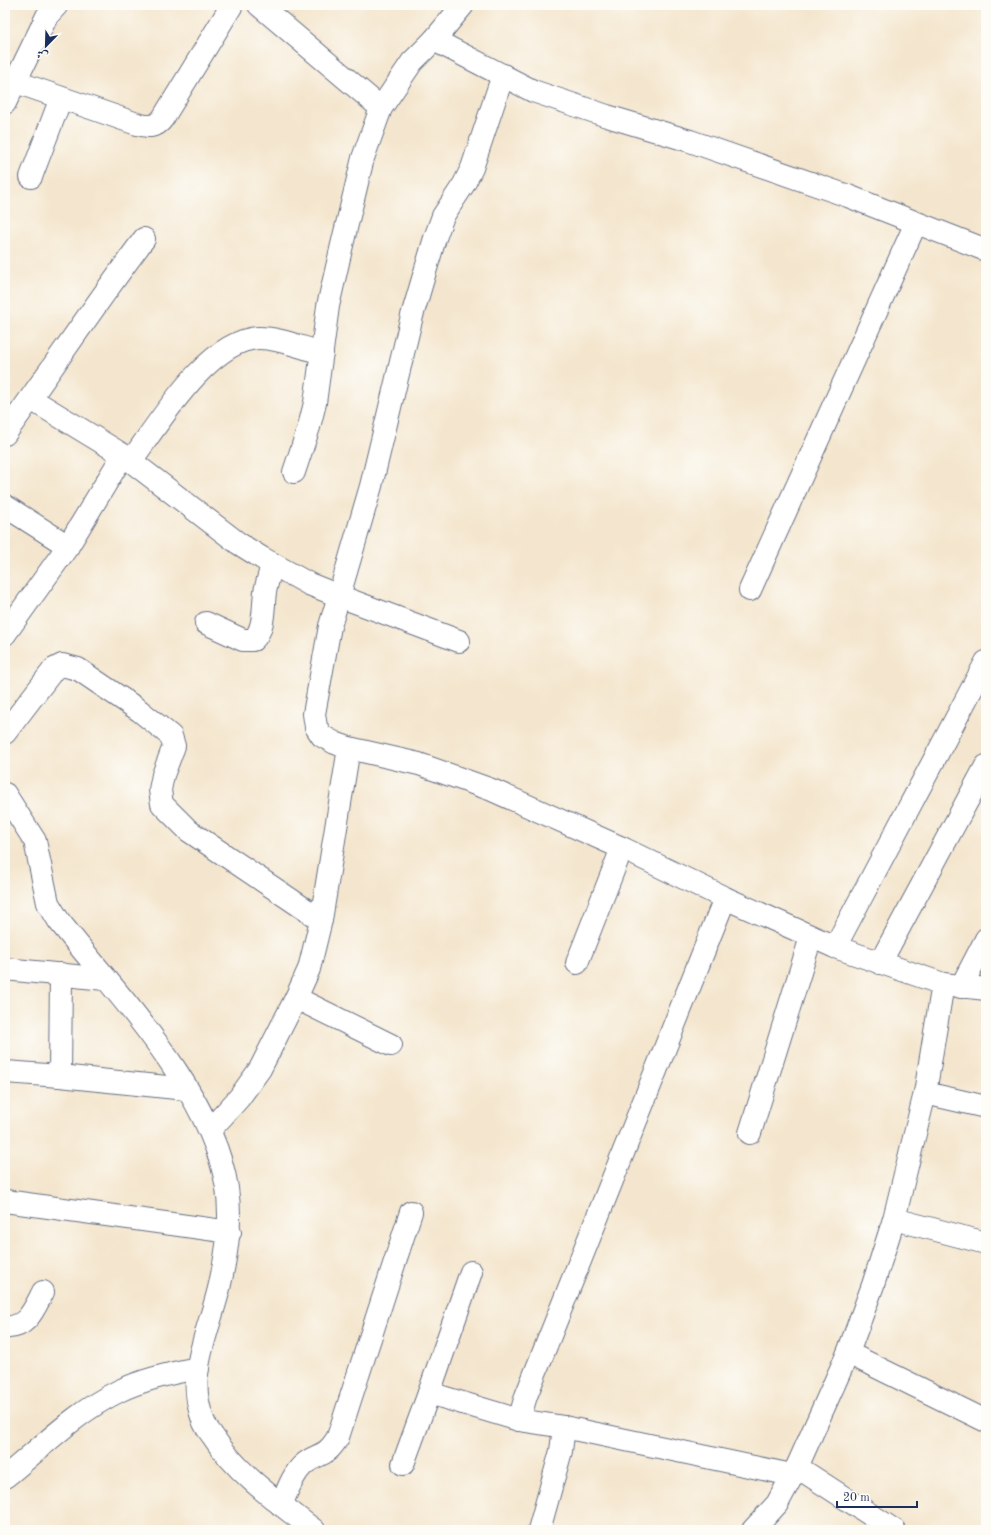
<svg xmlns="http://www.w3.org/2000/svg" width="991" height="1535" font-family="'Old Standard TT',Amiri,serif">
<style>
.lines{fill:none;stroke-linecap:round;stroke-linejoin:round}
.street-casing{stroke:#676f85;stroke-width:24}
.street{stroke:#fff;stroke-width:22}
</style>
<rect width="100%" height="100%" fill="#fdfcf7"/>
<filter id="ink" filterUnits="userSpaceOnUse"><feTurbulence type="fractalNoise" baseFrequency=".025" numOctaves="2"/><feDisplacementMap in="SourceGraphic" scale="8" xChannelSelector="R" yChannelSelector="G"/><feConvolveMatrix kernelMatrix="1 2 1 2 8 2 1 2 1" color-interpolation-filters="sRGB"/></filter>
<filter id="wash" filterUnits="userSpaceOnUse"><feTurbulence type="fractalNoise" baseFrequency=".012" numOctaves="4" result="noise"/><feDisplacementMap in="SourceGraphic" scale="16" xChannelSelector="R" yChannelSelector="G"/><feGaussianBlur stdDeviation="0.9" result="paint"/><feColorMatrix in="noise" values="0 0 0 0 0 0 0 0 0 0 0 0 0 0 0 0 0 1.4 0 .05"/><feComposite in="paint" operator="in"/></filter>
<g filter="url(#wash)">
<rect width="100%" height="100%" fill="#f4e6ce"/>
</g>
<g filter="url(#ink)">
<g class="lines">
<defs>
<g id="street">
<polyline points="259,5 381,108"/>
<polyline points="434,40 533,91 607,116 690,141 848,196 986,250"/>
<path d="M 16,82 L 137,124 C 148,127 156,128 163,118 L 232,5"/>
<polyline points="5,103 47,16 57,5"/>
<polyline points="31,177 61,98"/>
<polyline points="31,399 123,455 238,543 262,558 309,584 339,596 330,626 314,714 316,727 322,736 335,743 349,748 419,764 492,790 622,848 725,898 835,947 943,984 986,989"/>
<path d="M 5,434 C 52,369 96,303 144,239"/>
<path d="M 131,461 C 158,424 209,339 259,338 C 280,338 302,348 322,353"/>
<polyline points="294,472 309,427 315,403 328,306 342,245 363,158 381,108 412,62 434,40 463,5"/>
<polyline points="5,506 68,546 5,634"/>
<polyline points="68,546 123,455"/>
<polyline points="750,590 916,223"/>
<path d="M 206,623 L 243,640 L 253,640 C 265,629 263,607 265,592 C 267,582 270,573 272,564"/>
<polyline points="459,641 339,596 371,486 412,316 435,238 443,216 464,184 472,168 503,75"/>
<polyline points="5,733 54,669 62,665 78,669 140,711 171,736 174,746 163,775 160,790 162,804 189,831 321,920"/>
<path d="M 5,794 L 35,841 L 48,903 L 59,921 C 118,996 212,1092 227,1188 C 232,1221 227,1252 220,1284 C 214,1312 202,1339 198,1367 C 195,1384 197,1404 203,1420 C 205,1426 209,1431 212,1435 C 238,1475 278,1502 314,1530"/>
<polyline points="835,947 986,662"/>
<polyline points="577,963 622,848"/>
<polyline points="880,963 986,766"/>
<polyline points="5,969 105,979"/>
<polyline points="961,987 986,939"/>
<polyline points="296,998 391,1045"/>
<polyline points="5,1072 60,1076 186,1089"/>
<polyline points="60,1076 61,974"/>
<polyline points="925,1093 986,1107"/>
<polyline points="210,1130 239,1098 260,1069 296,998 309,969 321,920 349,748"/>
<polyline points="750,1133 811,937"/>
<polyline points="5,1201 230,1232"/>
<polyline points="894,1219 986,1243"/>
<polyline points="471,1272 429,1393 519,1420 526,1396 725,898"/>
<path d="M 5,1327 C 27,1329 34,1309 43,1292"/>
<polyline points="848,1353 986,1421"/>
<polyline points="519,1420 564,1427"/>
<polyline points="403,1464 429,1393"/>
<polyline points="797,1467 894,1530"/>
<path d="M 5,1477 C 42,1447 76,1412 119,1391 C 144,1379 171,1373 198,1368"/>
<path d="M 281,1505 C 287,1492 292,1476 302,1466 C 316,1452 325,1460 338,1437 L 411,1212"/>
<polyline points="539,1530 561,1451 564,1427 792,1475"/>
<polyline points="753,1530 777,1504 797,1467 848,1353 873,1285 894,1219 925,1093 943,984"/>
</g>
</defs>
<use href="#street" class="street-casing"/>
<use href="#street" class="street"/>
</g>
</g>
<rect width="991" height="1535" fill="none" stroke="#fdfcf7" stroke-width="20"/>
<g transform="translate(46 46) rotate(203)" stroke="#fdfcf7" stroke-width="3" paint-order="stroke">
<path d="M0-3L7 15L0 10L-7 15Z" fill="#1b2f5e"/>
<text y="-6" font-size="11" font-weight="bold" text-anchor="middle" fill="#1b2f5e">ش</text>
</g>
<path d="M837 1501v6h80v-6" fill="none" stroke="#1b2f5e" stroke-width="2"/>
<text x="843" y="1501" font-size="12" fill="#1b2f5e" stroke="#fdfcf7" stroke-width="3" paint-order="stroke">20 m</text>
</svg>
